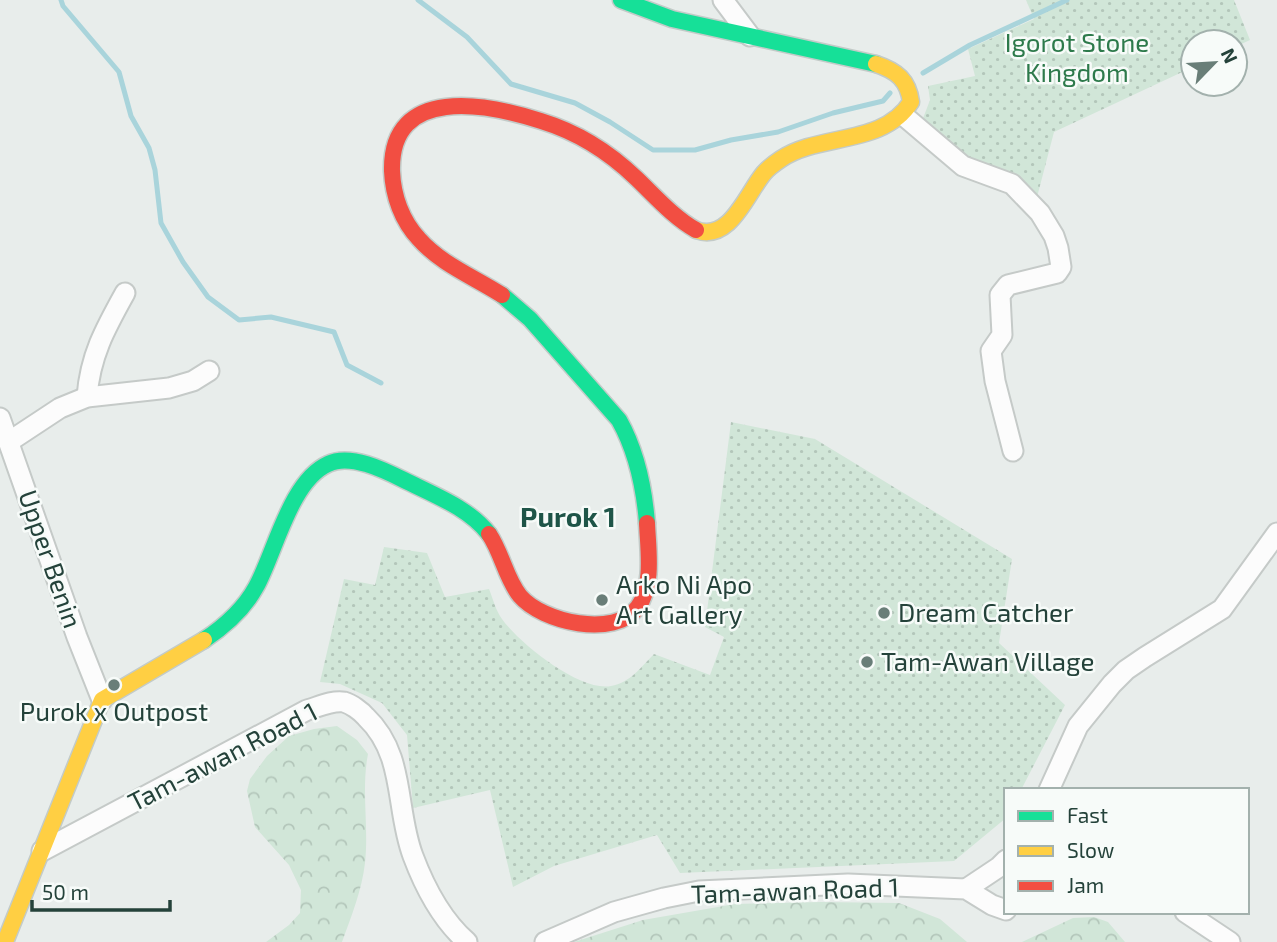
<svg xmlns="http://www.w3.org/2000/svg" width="1277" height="942" font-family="'Exo 2',sans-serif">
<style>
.forest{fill:url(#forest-crowns)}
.park{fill:url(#park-dots)}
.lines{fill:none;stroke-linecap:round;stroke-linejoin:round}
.stream{stroke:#a9d4db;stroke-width:5}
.street-casing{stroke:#c5cac8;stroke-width:23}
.fast-casing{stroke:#c3cbc8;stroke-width:19}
.slow-casing{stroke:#c3cbc8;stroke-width:19}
.jam-casing{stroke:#c3cbc8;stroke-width:19}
.street{stroke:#fcfcfc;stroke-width:19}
.fast{stroke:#16e098;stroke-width:16}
.slow{stroke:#ffcf43;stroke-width:16}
.jam{stroke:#f24e42;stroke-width:16}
.poi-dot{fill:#697e78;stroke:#f7fbf9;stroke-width:2.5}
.labels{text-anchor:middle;stroke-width:5;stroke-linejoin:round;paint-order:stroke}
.park-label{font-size:26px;fill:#2d7a4b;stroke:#f7fbf9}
.street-label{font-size:26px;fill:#24423a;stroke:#f7fbf9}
.poi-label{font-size:26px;fill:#24423a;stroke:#f7fbf9;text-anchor:start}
.neighbourhood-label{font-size:28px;font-weight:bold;fill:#1f5548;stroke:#f7fbf9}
</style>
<defs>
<pattern id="forest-crowns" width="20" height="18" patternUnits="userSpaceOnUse" patternTransform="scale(1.75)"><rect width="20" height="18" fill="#d1e6d8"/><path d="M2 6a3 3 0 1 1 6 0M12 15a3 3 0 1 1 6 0" fill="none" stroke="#b3c6ba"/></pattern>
<pattern id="park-dots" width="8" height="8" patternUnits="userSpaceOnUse" patternTransform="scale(1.75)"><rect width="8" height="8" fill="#d1e6d8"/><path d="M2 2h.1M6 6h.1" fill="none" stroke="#b3c6ba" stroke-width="1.8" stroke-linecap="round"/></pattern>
</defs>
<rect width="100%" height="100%" fill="#e8edeb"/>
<g class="forest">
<path d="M 337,726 L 357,740 L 368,754 C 361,790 369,827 365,863 C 362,890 351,917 342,942 L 266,942 L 289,925 L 300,913 L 301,890 L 289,865 L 255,827 L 247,791 L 250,779 L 267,756 L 289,736 L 314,729 Z"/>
<polygon points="821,902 899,903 940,919 967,942 574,942 643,920 735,904"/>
<polygon points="1094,917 1108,922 1125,942 1022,942 1073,918"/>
</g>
<g class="park">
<polygon points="1026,0 1234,0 1250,40 1235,47 1235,42 1193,42 1193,67 1054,132 1036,201 961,157 922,121 930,100 928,86 975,76 968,49 1034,19"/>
<path d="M 731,422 L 815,439 L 1012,559 L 999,643 L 1065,705 L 1021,790 L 1006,790 L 1006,818 L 954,861 L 680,873 L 657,835 L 554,866 L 513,887 L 490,790 L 413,808 L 407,735 L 382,703 L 340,684 L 320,682 L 344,579 L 375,585 L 384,547 L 427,553 L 445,597 L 489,589 C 493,599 496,611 502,619 C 519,643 580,692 611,686 C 630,683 641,667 654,654 L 710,675 L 724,637 L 705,627 Z"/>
</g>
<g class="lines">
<g class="stream">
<polyline points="61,0 63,6 119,72 131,116 149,148 155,170 161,223 183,262 208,297 239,320 271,317 334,332 347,365 381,383"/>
<polyline points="418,0 467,37 511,84 575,103 610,122 653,150 695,150 731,140 778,132 833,113 883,101 890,93"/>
<polyline points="923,73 970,45 1067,0"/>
</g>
<defs>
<g id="street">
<polyline points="723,0 750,36"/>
<polyline points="904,116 963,166 1012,184 1040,213 1054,236 1058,248 1061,267 1057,273 1008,285 1000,295 1002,335 991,351 995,381 1013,451"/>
<path d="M 87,397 C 90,356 105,329 125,293"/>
<polyline points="0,418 77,637 102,700"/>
<polyline points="10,441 60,408 87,397 169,388 193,381 209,371"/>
<polyline points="1049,790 1078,726 1112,684 1126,670 1145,657 1222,609 1277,533"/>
<path d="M 42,851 L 307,710 C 318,707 332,700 344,702 C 351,704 361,711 366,717 C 406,755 395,809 413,856 C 425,888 442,920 467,942"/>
<polyline points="966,889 999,867 1006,860"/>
<polyline points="1185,912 1230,942"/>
<polyline points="545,942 614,912 664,898 699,891 848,884 966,889 992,905 1006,910"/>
</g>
<g id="fast">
<polyline points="621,0 672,19 876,64"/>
<path d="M 502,295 L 530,319 L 619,420 C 637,452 644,486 647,523"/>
<path d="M 204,640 C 225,626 244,609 256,587 C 275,553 290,481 328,464 C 350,453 384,470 404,480 C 434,495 469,508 489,534"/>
</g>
<g id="slow">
<path d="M 696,230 C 730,243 747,193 764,173 C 769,167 775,163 781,159 C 820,133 883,146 911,102 C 908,80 897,71 876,64"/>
<polyline points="5,942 102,700 204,640"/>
</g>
<g id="jam">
<path d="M 502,295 C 474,277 441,264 419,239 C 402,221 393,196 392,171 C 390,84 488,104 541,121 C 577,132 609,152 636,178 C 655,196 673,217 696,230"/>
<path d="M 489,534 C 502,553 506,579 520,596 C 542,622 615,639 638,607 C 654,585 648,549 647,523"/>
</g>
</defs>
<use href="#street" class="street-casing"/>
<use href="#fast" class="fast-casing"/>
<use href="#slow" class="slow-casing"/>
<use href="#jam" class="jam-casing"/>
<use href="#street" class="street"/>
<use href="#fast" class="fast"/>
<use href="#slow" class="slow"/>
<use href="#jam" class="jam"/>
</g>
<g class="poi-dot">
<circle cx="602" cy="600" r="7"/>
<circle cx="884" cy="613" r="7"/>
<circle cx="867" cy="662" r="7"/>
<circle cx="114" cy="685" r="7"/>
</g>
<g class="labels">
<g class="park-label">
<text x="1077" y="52">Igorot Stone<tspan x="1077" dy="30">Kingdom</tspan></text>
</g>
<g class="street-label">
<text transform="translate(50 559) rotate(71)" y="9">Upper Benin</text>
<text transform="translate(223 757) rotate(-27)" y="9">Tam-awan Road 1</text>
<text transform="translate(795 891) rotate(-2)" y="9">Tam-awan Road 1</text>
</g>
<g class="poi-label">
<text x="616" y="594">Arko Ni Apo<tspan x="616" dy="30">Art Gallery</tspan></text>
<text x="898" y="622">Dream Catcher</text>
<text x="881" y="671">Tam-Awan Village</text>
<text x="114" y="721" text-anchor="middle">Purok x Outpost</text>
</g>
<g class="neighbourhood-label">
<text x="568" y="527">Purok 1</text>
</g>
</g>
<rect x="1004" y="788" width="245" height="126" fill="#f7fbf9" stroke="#a3b1ad" stroke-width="2"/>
<rect x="1018" y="811" width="35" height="10" fill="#16e098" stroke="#a3b1ad" stroke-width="2"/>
<text x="1067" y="823" font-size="21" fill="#24423a">Fast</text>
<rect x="1018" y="846" width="35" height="10" fill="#ffcf43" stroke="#a3b1ad" stroke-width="2"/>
<text x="1067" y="858" font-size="21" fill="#24423a">Slow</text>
<rect x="1018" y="881" width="35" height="10" fill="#f24e42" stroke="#a3b1ad" stroke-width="2"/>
<text x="1067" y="893" font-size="21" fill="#24423a">Jam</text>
<g transform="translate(1214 63) rotate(65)"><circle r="33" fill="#f7fbf9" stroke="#a3b1ad" stroke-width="2"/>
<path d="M0-5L12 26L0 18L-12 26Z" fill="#697e78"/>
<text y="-10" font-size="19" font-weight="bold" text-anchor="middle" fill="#24423a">N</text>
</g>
<path d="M32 900v10h138v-10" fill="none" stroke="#24423a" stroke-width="3.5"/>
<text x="42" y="900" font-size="21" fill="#24423a" stroke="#f7fbf9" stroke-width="5" paint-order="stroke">50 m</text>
</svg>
